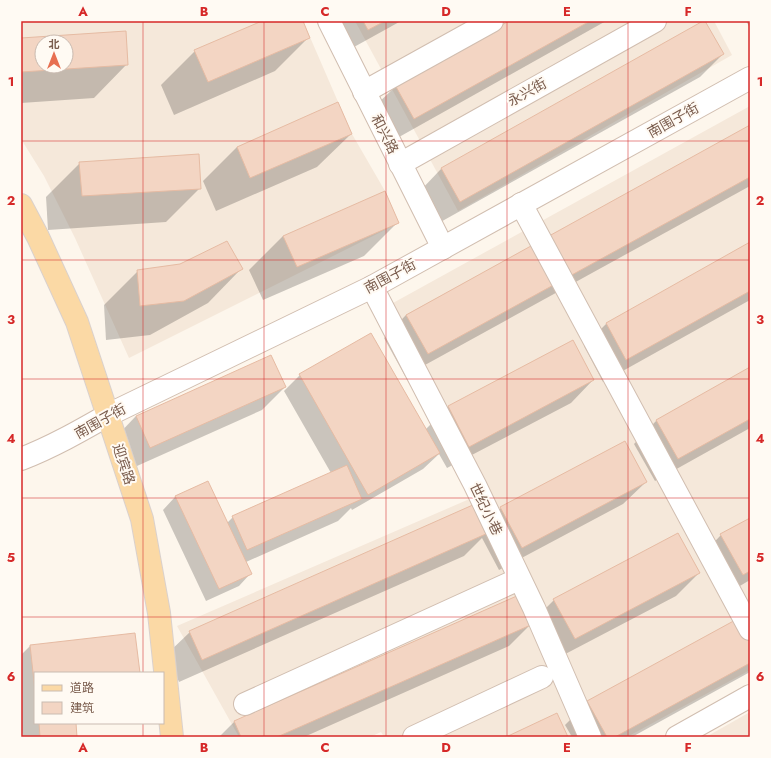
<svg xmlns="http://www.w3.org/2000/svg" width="771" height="758" font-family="Jost,'Noto Sans SC',sans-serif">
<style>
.residential{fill:#f5e8da;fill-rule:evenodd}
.shadow{fill:#0003;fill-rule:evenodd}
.building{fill:#f3d5c3;stroke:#e6bba3;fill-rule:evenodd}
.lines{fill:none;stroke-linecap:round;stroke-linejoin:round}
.minor-casing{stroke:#d1beb0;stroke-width:24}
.major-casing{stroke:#dad1cd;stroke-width:24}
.minor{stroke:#fff;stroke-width:22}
.major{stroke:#fbd9a5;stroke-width:22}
.grid{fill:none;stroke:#d62828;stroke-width:1;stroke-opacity:0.55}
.labels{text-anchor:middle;stroke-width:4;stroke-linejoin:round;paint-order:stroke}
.street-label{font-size:14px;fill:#7a5c4d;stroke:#fffaf3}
.neatline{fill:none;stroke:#d62828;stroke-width:1.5}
.grid-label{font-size:13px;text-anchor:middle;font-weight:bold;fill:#d62828}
</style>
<rect width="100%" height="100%" fill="#fdf6ec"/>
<g class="residential">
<path d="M 21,21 L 303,21 L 352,134 L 385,191 L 399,223 L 129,358 L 75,238 L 44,176 L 21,139 ZM 42,42 L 66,42 L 66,66 L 42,66 Z"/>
<polygon points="355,21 714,21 732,55 458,211"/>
<polygon points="750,106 750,670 627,737 601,737 393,303"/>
<polygon points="474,497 543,646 560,695 578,737 384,737 381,732 370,737 239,737 177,626"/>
<polygon points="750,712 750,737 706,737"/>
</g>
<g class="shadow">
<polygon points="264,21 302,21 309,37 275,71 174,115 161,85 195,51"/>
<polygon points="328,21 401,21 345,52"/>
<polygon points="511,21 606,21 392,141 373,108 396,86"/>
<polygon points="746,21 750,21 750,28"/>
<polygon points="704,22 723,54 700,77 437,224 419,192 441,169"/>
<path d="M 125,32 L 127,64 L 94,98 L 21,103 L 21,39 ZM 42,42 L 66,42 L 66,66 L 42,66 Z"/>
<polygon points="338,104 351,134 317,167 216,211 203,181 237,147"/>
<polygon points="750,127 750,186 405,376 384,338 406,315"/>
<polygon points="80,163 200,188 166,222 48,230 46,197"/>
<polygon points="397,223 364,256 263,300 249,270 283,236"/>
<polygon points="750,243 750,300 603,382 584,346 606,324"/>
<polygon points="241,269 208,303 150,335 106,340 104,305 138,271"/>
<polygon points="572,341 593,380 571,403 447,468 439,454 423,469 352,510 351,508 338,521 246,562 251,573 239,586 206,601 163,510 175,497 207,482 227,523 233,517 331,473 284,391 300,375 426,429 448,407"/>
<polygon points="750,368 750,428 655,481 634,444 656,421"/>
<polygon points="285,387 262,410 128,470 114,439 136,416"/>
<polygon points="646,482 623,504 499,570 482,538 464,556 179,682 167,654 190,632 484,526 501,508"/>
<polygon points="750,519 750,580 721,597 699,558 721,535"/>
<polygon points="699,573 676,596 552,661 532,623 509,646 304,737 219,737 234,722 519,596 531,623 554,600"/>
<polygon points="750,613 750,672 632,737 572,737 565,725 588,702"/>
<polygon points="30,646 139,673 35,673 35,723 75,723 76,737 23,737 21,723 21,655"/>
</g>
<g class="building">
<polygon points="262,21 303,21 310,38 208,82 194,50"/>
<polygon points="363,21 385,21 368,30"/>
<polygon points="509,21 590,21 414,119 395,85"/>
<polygon points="703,21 705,21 724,54 460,202 441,168"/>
<path d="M 126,31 L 128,65 L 21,72 L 21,38 ZM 42,42 L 66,42 L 66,66 L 42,66 Z"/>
<polygon points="338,102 352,134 250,178 237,147"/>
<polygon points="750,125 750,177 428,354 406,315"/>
<polygon points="199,154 201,189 82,196 79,162"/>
<polygon points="385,191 399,223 297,267 283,236"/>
<polygon points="227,241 243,269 184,301 140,306 137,270 180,264"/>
<polygon points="750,242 750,291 626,360 606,323"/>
<polygon points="371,333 440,453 368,495 299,374"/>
<polygon points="573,340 594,380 469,447 448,406"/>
<polygon points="271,355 286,387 150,448 136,416"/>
<polygon points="750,367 750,419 678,459 656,420"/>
<polygon points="625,441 647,482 522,548 500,507"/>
<polygon points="347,465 362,499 247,550 232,516"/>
<polygon points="208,481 252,574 219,589 175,496"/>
<polygon points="475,504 488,533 202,660 189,631"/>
<polygon points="750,518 750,571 743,575 720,534"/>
<polygon points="678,533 700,573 575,639 553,599"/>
<polygon points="519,595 533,624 277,737 241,737 234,721"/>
<polygon points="750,612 750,663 615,737 607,737 587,701"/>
<polygon points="135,633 140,673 35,673 35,691 30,645"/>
<polygon points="557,713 568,737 506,737"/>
<polygon points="39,723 76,723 77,737 40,737"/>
</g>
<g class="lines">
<defs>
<g id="minor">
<polyline points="329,21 443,248"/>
<polyline points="364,92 492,21"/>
<polyline points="400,164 655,21"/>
<polyline points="521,204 750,629"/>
<polyline points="372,287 475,485 534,608 590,737"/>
<path d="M 21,459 C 52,447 80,431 108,415 L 372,287 L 750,78"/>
<polyline points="245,704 519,579"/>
<polyline points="414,737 542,677"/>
<polyline points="677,737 750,696"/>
</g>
<polyline id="major" points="21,205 38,237 77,322 142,519 159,613 172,737"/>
</defs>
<use href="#minor" class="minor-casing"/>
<use href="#major" class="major-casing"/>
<use href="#minor" class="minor"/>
<use href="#major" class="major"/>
</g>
<path class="grid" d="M 143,21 L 143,673M 264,21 L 264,737M 386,21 L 386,737M 507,21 L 507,737M 628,21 L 628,737M 21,141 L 750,141M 21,260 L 750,260M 21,379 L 750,379M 21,498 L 750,498M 21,617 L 750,617M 143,723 L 143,737"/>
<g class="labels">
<g class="street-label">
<text transform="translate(527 92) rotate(-29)" y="5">永兴街</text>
<text transform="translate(673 120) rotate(-29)" y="5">南围子街</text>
<text transform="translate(385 134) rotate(63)" y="5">和兴路</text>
<text transform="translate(390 276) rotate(-28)" y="5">南围子街</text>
<text transform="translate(100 421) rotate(-29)" y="5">南围子街</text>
<text transform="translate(124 464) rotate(72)" y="5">迎宾路</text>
<text transform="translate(486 509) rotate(64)" y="5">世纪小巷</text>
</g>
</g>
<rect width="771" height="758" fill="none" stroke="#fffaf3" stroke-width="44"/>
<rect x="34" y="672" width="130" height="52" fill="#fffaf3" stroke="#cabbb1"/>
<rect x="42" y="685" width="20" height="6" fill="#fbd9a5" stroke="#cabbb1"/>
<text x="70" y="692" font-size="12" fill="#7a5c4d">道路</text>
<rect x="42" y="702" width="20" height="12" fill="#f3d5c3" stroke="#cabbb1"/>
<text x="70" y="712" font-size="12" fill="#7a5c4d">建筑</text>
<g transform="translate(54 54)"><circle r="19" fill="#fffaf3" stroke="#cabbb1"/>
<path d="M0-3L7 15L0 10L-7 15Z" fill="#e76f51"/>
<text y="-6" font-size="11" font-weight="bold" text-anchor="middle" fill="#7a5c4d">北</text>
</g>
<rect x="22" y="22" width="727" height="714" class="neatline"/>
<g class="grid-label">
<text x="83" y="16">A</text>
<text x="204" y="16">B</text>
<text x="325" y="16">C</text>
<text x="446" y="16">D</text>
<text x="567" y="16">E</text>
<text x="688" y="16">F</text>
<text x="11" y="86">1</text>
<text x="760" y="86">1</text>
<text x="11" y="205">2</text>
<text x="760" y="205">2</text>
<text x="11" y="324">3</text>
<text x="760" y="324">3</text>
<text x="11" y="443">4</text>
<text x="760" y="443">4</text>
<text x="11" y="562">5</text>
<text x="760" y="562">5</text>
<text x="11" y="681">6</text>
<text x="760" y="681">6</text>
<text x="83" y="752">A</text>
<text x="204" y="752">B</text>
<text x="325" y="752">C</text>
<text x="446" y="752">D</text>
<text x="567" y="752">E</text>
<text x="688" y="752">F</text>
</g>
</svg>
